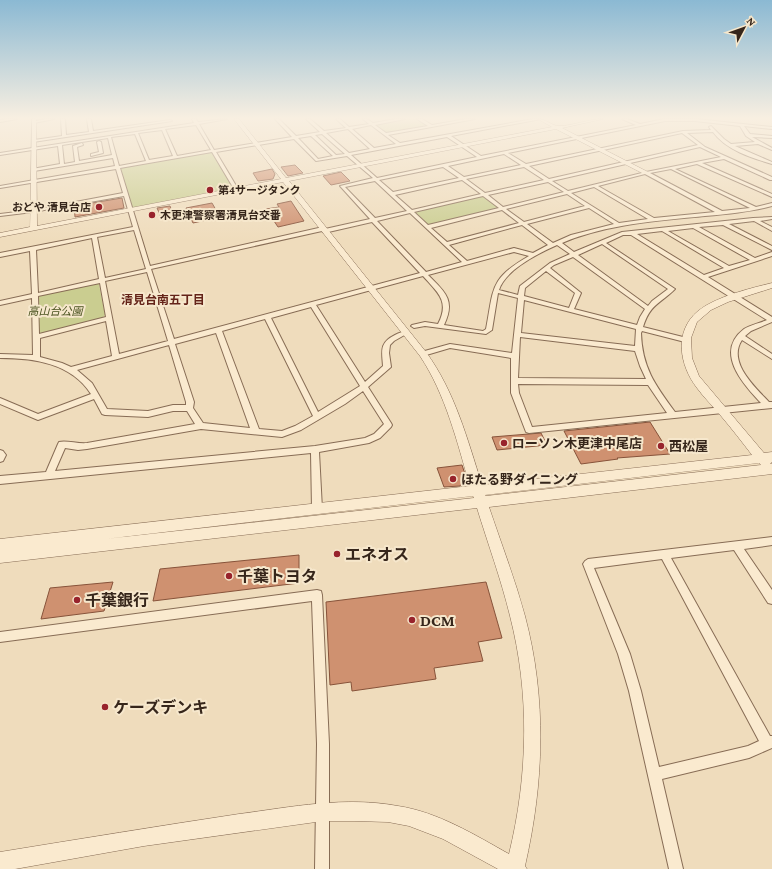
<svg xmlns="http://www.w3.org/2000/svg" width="772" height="869" font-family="'Crimson Pro','Noto Sans JP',serif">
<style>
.green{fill:#cacd90}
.building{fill:#cf9170;stroke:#87533a}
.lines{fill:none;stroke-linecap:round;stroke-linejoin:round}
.minor-casing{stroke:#876c55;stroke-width:2}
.tertiary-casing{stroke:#876c55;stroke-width:1}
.minor{fill:#faeacf;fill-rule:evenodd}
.tertiary{fill:#faeacf;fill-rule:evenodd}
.poi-dot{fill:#98232c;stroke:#f6e7cc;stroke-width:1.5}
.labels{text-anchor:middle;stroke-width:4;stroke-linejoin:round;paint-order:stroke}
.far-poi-label{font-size:11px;font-weight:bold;fill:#36261b;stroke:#f6e7cc;text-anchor:start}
.far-park-label{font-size:11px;font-style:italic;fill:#4a5320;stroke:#f6e7cc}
.far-neighbourhood-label{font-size:12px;font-weight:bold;fill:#642318;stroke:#f6e7cc}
.poi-label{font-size:13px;font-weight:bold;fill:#36261b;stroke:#f6e7cc;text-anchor:start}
.near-poi-label{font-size:16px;font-weight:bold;fill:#36261b;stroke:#f6e7cc;text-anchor:start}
</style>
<rect width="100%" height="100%" fill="#efdcbc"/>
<g class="green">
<polygon points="403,119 419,119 431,126 385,134 372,125"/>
<polygon points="212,152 233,189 132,209 120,168"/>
<polygon points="484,194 503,208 427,227 410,211"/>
<polygon points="96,283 99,284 105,315 102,318 41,333 37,331 37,298 41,295"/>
</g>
<g class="building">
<polygon points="295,165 303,173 288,176 281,167"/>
<polygon points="272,169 275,174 273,179 258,181 253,173"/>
<polygon points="341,172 350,181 331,185 323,176"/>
<polygon points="122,198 124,208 75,217 74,206"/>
<polygon points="291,201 304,221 278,227 266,209 279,207 277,204"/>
<polygon points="212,203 220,217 193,223 186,208"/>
<polygon points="170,206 173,214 161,217 157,208"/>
<polygon points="650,422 670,454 617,458 618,459 581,464 564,431"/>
<polygon points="541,433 547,445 497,450 492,437"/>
<polygon points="462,465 466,477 460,486 444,487 437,468"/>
<polygon points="299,555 299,583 153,601 160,569"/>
<polygon points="113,582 104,611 41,619 50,588"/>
<polygon points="486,582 502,638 478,642 483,661 434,668 436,679 352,691 351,682 330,685 326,602"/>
</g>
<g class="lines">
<defs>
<g id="minor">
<polygon points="7,119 17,119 0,122 0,120"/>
<polygon points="45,119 54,119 34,123 32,122"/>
<polygon points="61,119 65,119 66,135 89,132 87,119 91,119 93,131 170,120 172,121 33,142 34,140 62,136"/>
<path d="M 192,119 L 196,119 L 198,122 L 227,119 L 199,124 L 214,150 L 292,137 L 275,119 L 279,119 L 296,136 L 320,132 L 306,119 L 310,119 L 324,131 L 346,128 L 336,119 L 340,119 L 349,127 L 369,124 L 363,119 L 367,119 L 373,123 L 396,119 L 405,119 L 375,125 L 386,133 L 428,126 L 417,119 L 422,119 L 432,125 L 466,119 L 475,119 L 388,135 L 400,143 L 533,119 L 541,119 L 451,136 L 481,156 L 636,125 L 622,119 L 627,119 L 640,124 L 664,119 L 696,119 L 772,127 L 772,129 L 744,126 L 750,134 L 772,136 L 772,138 L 752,137 L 772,148 L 772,150 L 758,144 L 735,146 L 772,162 L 772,164 C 752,158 726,150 713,132 L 687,133 L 705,147 L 772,177 L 772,180 L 770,180 L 724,159 L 702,163 L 772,194 L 772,197 L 697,164 L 675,169 L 756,207 L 772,203 L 772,206 C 750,212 728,214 705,216 C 656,221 607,224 562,243 L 574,252 L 622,232 L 753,218 L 772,217 L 772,219 L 760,221 L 772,227 L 772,231 L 754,221 L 729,224 L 772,246 L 772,250 L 723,225 L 699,227 L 755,258 L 772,252 L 772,256 L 708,277 L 772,317 L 772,322 L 751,331 L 745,336 L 772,354 L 772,359 L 742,340 C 727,362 755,387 769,402 L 772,402 L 772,408 L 529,433 L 526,432 L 511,393 L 511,358 L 450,348 L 423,356 L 420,354 L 421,352 L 450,344 L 512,353 L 518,298 L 498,293 L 492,330 L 486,334 L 425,326 L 414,328 L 411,326 L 412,325 L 425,322 L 438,324 C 450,301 438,293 423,276 L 316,305 L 365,382 L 383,366 C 382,351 379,343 395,335 C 399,333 403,331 407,332 L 408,333 L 394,341 L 390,345 L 389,353 L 391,367 L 368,387 L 391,423 L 392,425 L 391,427 L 380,438 L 369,443 L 319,452 L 322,509 L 320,512 L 317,513 L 314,512 L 312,509 L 311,453 L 0,484 L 0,476 L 46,472 L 58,444 L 59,442 C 66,440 78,444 87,443 L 195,424 L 187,411 L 173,411 L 148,417 L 105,415 L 102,414 L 94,399 L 38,420 L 0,404 L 0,398 L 38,414 L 91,394 C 71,363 34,358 0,358 L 0,354 L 33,355 L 32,298 L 0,305 L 0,301 L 32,294 L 30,251 L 0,257 L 0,253 L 133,227 L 124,196 L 33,212 L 0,216 L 0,214 L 33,210 L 123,193 L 116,169 L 0,188 L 0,186 L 115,166 L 113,158 L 34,171 L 32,171 L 32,169 L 60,164 L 58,146 L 0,155 L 0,153 L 194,123 ZM 665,121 L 695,121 L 740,126 L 746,136 L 755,142 L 731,144 L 724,139 L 711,126 L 709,127 L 711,130 L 683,131 L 526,164 L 508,153 ZM 196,125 L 211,150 L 177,156 L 165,129 ZM 371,125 L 396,144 L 374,148 L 352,129 ZM 348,129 L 370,149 L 349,153 L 326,133 ZM 162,130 L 173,156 L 149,160 L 138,133 ZM 682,133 L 698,145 L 549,179 L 529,166 ZM 135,134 L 146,161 L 119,166 L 111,137 ZM 322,134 L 345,154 L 336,155 L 315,135 ZM 311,136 L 333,156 L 318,159 L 298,138 ZM 447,137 L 477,157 L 377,178 L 351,155 ZM 108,138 L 112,155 L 79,161 L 77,147 L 83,145 L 82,143 L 73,146 L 75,162 L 64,164 L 62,145 ZM 294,139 L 316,161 L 347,156 L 373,178 L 340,186 L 370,219 L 325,229 L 323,227 L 150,266 L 120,168 L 212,152 L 234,189 L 236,190 L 238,189 L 216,152 ZM 700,147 L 721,157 L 646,172 L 568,191 L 552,181 ZM 504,154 L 521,165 L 464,177 L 448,166 ZM 443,167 L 459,178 L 393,192 L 379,180 ZM 524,167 L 544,180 L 485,193 L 466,179 ZM 671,169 L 750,208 L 722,211 L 650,173 ZM 645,174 L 715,212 L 654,218 L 598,186 ZM 462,180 L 481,194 L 412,210 L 395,195 ZM 375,181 L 407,211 L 375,218 L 345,187 ZM 548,182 L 564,192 L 503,207 L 488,195 ZM 594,187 L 648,219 L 619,223 L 571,193 ZM 567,194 L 585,206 L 524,222 L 506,209 ZM 483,196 L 499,208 L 428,225 L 414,212 ZM 589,208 L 614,224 L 571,235 L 553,243 L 527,224 ZM 502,210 L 519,223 L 447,242 L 431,228 ZM 410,213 L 462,262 L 426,272 L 377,221 ZM 372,222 L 420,273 L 174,339 L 151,269 L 322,231 L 324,233 ZM 522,225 L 548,245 L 533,253 L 514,248 L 467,261 L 449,245 ZM 693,228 L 750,260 L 729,266 L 668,231 ZM 134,230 L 146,269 L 105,278 L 97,237 ZM 662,231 L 724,268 L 704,275 L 637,234 ZM 623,235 L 631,235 L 767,320 C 760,323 750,325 744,329 C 714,352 743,384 761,403 L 675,412 C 655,385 642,367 641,333 L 642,331 L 685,342 L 687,342 L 687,338 L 643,327 C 650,304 660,304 675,289 L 606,243 ZM 92,238 L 99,279 L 38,293 L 36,250 ZM 602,244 L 668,289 L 652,301 L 648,306 L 578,255 ZM 557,245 L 570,254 L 550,263 L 520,286 L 518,295 L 499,290 C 505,270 539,253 557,245 ZM 514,252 L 529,256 C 489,279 494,288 486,329 L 483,331 L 444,325 C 456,300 445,292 428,275 ZM 573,257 L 645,309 L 640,317 L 637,325 L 574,309 L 581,293 L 550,268 L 554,265 ZM 546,271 L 575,293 L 569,308 L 524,296 L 525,288 ZM 147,272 L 168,341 L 119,354 L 105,281 ZM 100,283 L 106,317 L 39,334 L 38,296 ZM 524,300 L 636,329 L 635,346 L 521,333 ZM 311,307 L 360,386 L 318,412 L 271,318 ZM 265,319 L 313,416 L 295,426 L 282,431 L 259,429 L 222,331 ZM 106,321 L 112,356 L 71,367 L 62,363 L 40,357 L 40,338 ZM 216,333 L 250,428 L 203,423 L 193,408 L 194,402 L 175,344 ZM 520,337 L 635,351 L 640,366 L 646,379 L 518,378 ZM 169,345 L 186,402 L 186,405 L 173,405 L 148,411 L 107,409 L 92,383 L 77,370 ZM 518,384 L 648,385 L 667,413 L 532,427 L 519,393 ZM 363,391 L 384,424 L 374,434 L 365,438 L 315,446 L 55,471 L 65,448 L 78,450 L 87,449 L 201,429 L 282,437 L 301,430 L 345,404 Z"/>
<polygon points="99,141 101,142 103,153 91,156 91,154 99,152 97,142"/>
<polygon points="0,450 3,451 6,455 3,461 0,462"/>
<path d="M 772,537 L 772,545 L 744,549 L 772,590 L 772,604 L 768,603 L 734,550 L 671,558 L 770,736 L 772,736 L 772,748 L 749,758 L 662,779 L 683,869 L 669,869 L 629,691 L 618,654 L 583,564 L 585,561 L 588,559 ZM 662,559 L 759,741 L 748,746 L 659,767 L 641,691 L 630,654 L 594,568 Z"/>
<polygon points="317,590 321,591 322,595 329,744 329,869 315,869 317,744 312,601 0,642 0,632"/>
</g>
<path id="tertiary" d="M 32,119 L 36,119 L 37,226 L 281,179 L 234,119 L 239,119 L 286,178 L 552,127 L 538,119 C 546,119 552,126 559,126 C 573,126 588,119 603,119 L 562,128 L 648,172 L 648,174 L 644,174 L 556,129 L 289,181 L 426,352 C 455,392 467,438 482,485 L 752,455 C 742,442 732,429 721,416 C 714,407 704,398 697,388 C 680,366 673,332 698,311 C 715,297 751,288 772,283 L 772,288 L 728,302 L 711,310 L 697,322 L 691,338 L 692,358 L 699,376 L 764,453 L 772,452 L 772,462 L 770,464 L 772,464 L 772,474 L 489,507 C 501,543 515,579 525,616 C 547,699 544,783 525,866 L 527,869 L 498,869 L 443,839 L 409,826 L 388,822 L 355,821 L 323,821 L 144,846 L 15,869 L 0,869 L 0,852 C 80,839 159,826 239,814 C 292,807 345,796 398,806 C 438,812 475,835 509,854 C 528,776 530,694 510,616 C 501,579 488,544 477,508 L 0,563 L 0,539 L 470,486 C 457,442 446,395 420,356 L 283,182 L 0,237 L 0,233 L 30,227 ZM 759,463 L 761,465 L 486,496 L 485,495 ZM 473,496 L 474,498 L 105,539 Z"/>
</defs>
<use href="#minor" class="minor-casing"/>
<use href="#tertiary" class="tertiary-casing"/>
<use href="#minor" class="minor"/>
<use href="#tertiary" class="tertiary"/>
</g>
<linearGradient id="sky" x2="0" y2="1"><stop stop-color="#8bb9d3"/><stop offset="0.49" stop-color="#f8efe1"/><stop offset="1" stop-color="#f8efe1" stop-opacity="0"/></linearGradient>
<rect width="772" height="241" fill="url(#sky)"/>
<g class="poi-dot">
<circle cx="210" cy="190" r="4"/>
<circle cx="99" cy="207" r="4"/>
<circle cx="152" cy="215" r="4"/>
<circle cx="504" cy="443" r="4"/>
<circle cx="661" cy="446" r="4"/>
<circle cx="453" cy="479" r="4"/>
<circle cx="337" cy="554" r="4"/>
<circle cx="229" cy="576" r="4"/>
<circle cx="77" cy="600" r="4"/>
<circle cx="412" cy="620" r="4"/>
<circle cx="105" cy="707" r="4"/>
</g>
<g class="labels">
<g class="far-poi-label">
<text x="218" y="194">第4サージタンク</text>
<text x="91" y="211" text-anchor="end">おどや 清見台店</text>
<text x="160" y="219">木更津警察署清見台交番</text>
</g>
<g class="far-park-label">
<text x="55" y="315">高山台公園</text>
</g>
<g class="far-neighbourhood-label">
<text x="163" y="304">清見台南五丁目</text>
</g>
<g class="poi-label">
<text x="512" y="448">ローソン木更津中尾店</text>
<text x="669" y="451">西松屋</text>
<text x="461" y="484">ほたる野ダイニング</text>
</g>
<g class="near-poi-label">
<text x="345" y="560">エネオス</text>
<text x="237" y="582">千葉トヨタ</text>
<text x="85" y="606">千葉銀行</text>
<text x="420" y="626">DCM</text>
<text x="113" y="713">ケーズデンキ</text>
</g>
</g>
<g transform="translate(744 28) rotate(49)" stroke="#f6e7cc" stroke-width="3" paint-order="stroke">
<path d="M0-3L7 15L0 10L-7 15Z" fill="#36261b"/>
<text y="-6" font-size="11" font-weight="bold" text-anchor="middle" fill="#36261b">N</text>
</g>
</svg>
